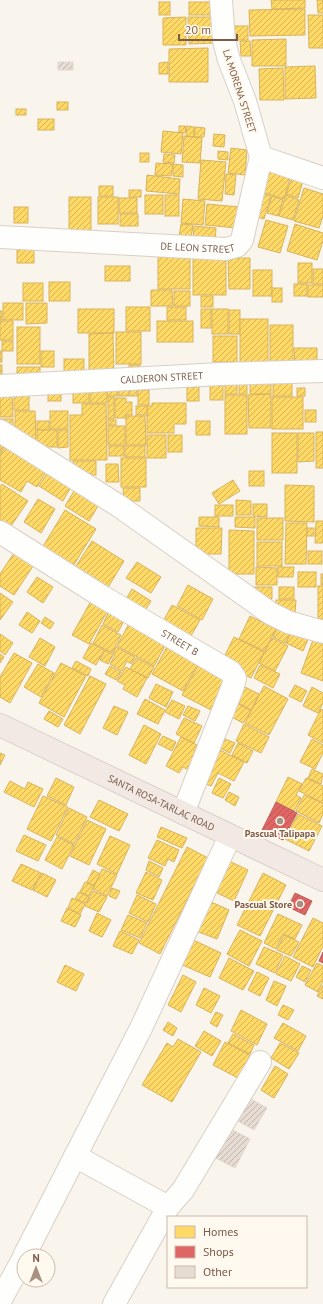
<svg xmlns="http://www.w3.org/2000/svg" width="323" height="1304" font-family="'PT Sans',sans-serif">
<style>
.homes{fill:url(#homes-hatch);stroke:#d8b35d}
.shops{fill:url(#shops-hatch);stroke:#c2635d}
.building{fill:url(#building-hatch);stroke:#e3d8ce}
.lines{fill:none;stroke-linecap:round;stroke-linejoin:round}
.minor-casing{stroke:#d8d0c8;stroke-width:24}
.highway-casing{stroke:#dbd1c8;stroke-width:24}
.minor{stroke:#fefefc;stroke-width:22}
.highway{stroke:#f2e9e4;stroke-width:22}
.poi-dot{fill:#a89181;stroke:#fff9ef;stroke-width:1.5}
.labels{text-anchor:middle;stroke-width:4;stroke-linejoin:round;paint-order:stroke}
.street-label{font-size:10px;fill:#7c5b47;stroke:#fff9ef}
.poi-label{font-size:10px;font-weight:bold;fill:#7c5b47;stroke:#fff9ef}
</style>
<defs>
<pattern id="homes-hatch" width="6" height="6" patternUnits="userSpaceOnUse"><rect width="6" height="6" fill="#ffd966"/><path d="M-1 1l2-2M0 6l6-6M5 7l2-2" fill="none" stroke="#d3b356"/></pattern>
<pattern id="shops-hatch" width="6" height="6" patternUnits="userSpaceOnUse"><rect width="6" height="6" fill="#e06666"/><path d="M-1 1l2-2M0 6l6-6M5 7l2-2" fill="none" stroke="#bb5756"/></pattern>
<pattern id="building-hatch" width="6" height="6" patternUnits="userSpaceOnUse"><rect width="6" height="6" fill="#e6dcd3"/><path d="M-1 1l2-2M0 6l6-6M5 7l2-2" fill="none" stroke="#bfb5ad"/></pattern>
</defs>
<rect width="100%" height="100%" fill="#f9f5ec"/>
<g class="homes">
<polygon points="271,0 305,0 305,8 272,9"/>
<polygon points="317,0 323,0 323,13 318,13"/>
<rect x="159" y="2" width="11" height="13"/>
<rect x="189" y="2" width="25" height="13"/>
<polygon points="305,9 305,35 250,36 249,10"/>
<polygon points="308,15 323,15 323,48 309,48"/>
<polygon points="186,17 186,45 163,45 163,18"/>
<polygon points="188,17 215,17 215,43 189,44"/>
<rect x="231" y="26" width="17" height="14"/>
<polygon points="286,39 286,66 252,66 252,40"/>
<polygon points="240,41 250,41 251,56 241,56"/>
<polygon points="208,48 208,82 169,82 169,49"/>
<polygon points="168,62 168,74 159,74 159,63"/>
<polygon points="315,66 316,98 285,99 285,67"/>
<polygon points="283,68 284,100 260,100 259,69"/>
<rect x="57" y="102" width="11" height="8"/>
<rect x="16" y="109" width="10" height="6"/>
<rect x="38" y="119" width="16" height="11"/>
<polygon points="179,126 186,126 185,133 179,132"/>
<polygon points="187,126 194,127 194,137 186,136"/>
<polygon points="195,127 205,128 204,137 194,137"/>
<polygon points="163,131 183,133 181,154 161,152"/>
<polygon points="214,134 225,135 224,147 213,146"/>
<polygon points="184,136 202,138 200,163 182,162"/>
<polygon points="231,148 247,150 245,175 228,173"/>
<polygon points="218,151 228,152 228,160 218,159"/>
<rect x="140" y="153" width="9" height="9"/>
<polygon points="164,154 175,155 174,163 163,162"/>
<polygon points="201,160 226,162 222,201 198,199"/>
<polygon points="156,163 173,164 171,176 155,175"/>
<polygon points="173,164 183,165 183,177 173,176"/>
<polygon points="267,168 291,175 284,199 259,191"/>
<polygon points="226,174 236,175 234,195 225,194"/>
<polygon points="147,175 180,179 179,194 146,191"/>
<polygon points="292,178 303,181 298,198 286,194"/>
<rect x="99" y="186" width="14" height="10"/>
<polygon points="304,188 323,194 323,216 319,228 294,221"/>
<rect x="129" y="190" width="12" height="7"/>
<polygon points="257,192 271,196 264,219 250,215"/>
<rect x="145" y="195" width="18" height="19"/>
<rect x="165" y="195" width="14" height="21"/>
<polygon points="286,195 299,200 293,220 279,216"/>
<polygon points="272,196 283,200 278,216 267,213"/>
<rect x="69" y="197" width="22" height="36"/>
<rect x="98" y="197" width="20" height="27"/>
<rect x="119" y="198" width="18" height="15"/>
<polygon points="183,199 205,201 203,225 181,223"/>
<polygon points="207,204 240,207 237,228 205,225"/>
<rect x="14" y="207" width="14" height="16"/>
<rect x="120" y="214" width="18" height="12"/>
<polygon points="266,220 288,226 280,253 258,247"/>
<polygon points="181,224 193,225 191,238 179,237"/>
<polygon points="295,224 323,233 323,241 317,260 287,251"/>
<polygon points="194,226 216,228 215,242 193,240"/>
<rect x="17" y="247" width="17" height="16"/>
<polygon points="190,256 190,289 158,289 158,257"/>
<rect x="193" y="258" width="33" height="37"/>
<polygon points="228,258 250,258 250,289 229,289"/>
<rect x="298" y="263" width="14" height="20"/>
<rect x="105" y="266" width="25" height="15"/>
<rect x="313" y="269" width="10" height="15"/>
<rect x="253" y="270" width="19" height="26"/>
<rect x="49" y="282" width="21" height="19"/>
<rect x="23" y="283" width="20" height="18"/>
<rect x="294" y="284" width="13" height="12"/>
<rect x="308" y="285" width="15" height="12"/>
<rect x="272" y="288" width="10" height="14"/>
<polygon points="151,290 172,290 173,306 151,306"/>
<rect x="174" y="291" width="16" height="15"/>
<rect x="201" y="296" width="12" height="11"/>
<rect x="3" y="303" width="20" height="17"/>
<polygon points="26,303 47,303 47,323 26,324"/>
<rect x="126" y="307" width="24" height="24"/>
<rect x="167" y="307" width="19" height="13"/>
<rect x="78" y="309" width="36" height="24"/>
<rect x="201" y="309" width="10" height="19"/>
<rect x="212" y="309" width="16" height="25"/>
<rect x="229" y="310" width="11" height="24"/>
<rect x="0" y="311" width="2" height="9"/>
<rect x="240" y="319" width="28" height="51"/>
<rect x="0" y="321" width="13" height="19"/>
<rect x="157" y="321" width="36" height="21"/>
<rect x="270" y="325" width="23" height="44"/>
<rect x="17" y="327" width="23" height="37"/>
<rect x="116" y="332" width="25" height="32"/>
<polygon points="113,333 114,376 89,376 89,334"/>
<rect x="213" y="336" width="24" height="26"/>
<rect x="2" y="341" width="11" height="10"/>
<polygon points="294,348 317,348 317,365 295,365"/>
<rect x="0" y="351" width="2" height="11"/>
<rect x="41" y="351" width="13" height="16"/>
<rect x="64" y="359" width="20" height="17"/>
<rect x="0" y="365" width="2" height="11"/>
<rect x="129" y="365" width="11" height="11"/>
<rect x="17" y="367" width="23" height="15"/>
<rect x="250" y="379" width="21" height="15"/>
<rect x="225" y="380" width="12" height="14"/>
<rect x="239" y="380" width="8" height="14"/>
<rect x="273" y="383" width="19" height="13"/>
<rect x="210" y="385" width="13" height="15"/>
<rect x="107" y="387" width="11" height="9"/>
<rect x="187" y="387" width="12" height="14"/>
<rect x="119" y="388" width="10" height="8"/>
<rect x="130" y="388" width="7" height="8"/>
<rect x="297" y="388" width="8" height="8"/>
<rect x="73" y="390" width="16" height="13"/>
<rect x="138" y="390" width="11" height="15"/>
<rect x="48" y="391" width="13" height="10"/>
<rect x="90" y="391" width="17" height="12"/>
<polygon points="271,394 271,428 249,428 248,395"/>
<polygon points="0,395 12,395 13,417 0,417"/>
<rect x="14" y="395" width="15" height="15"/>
<rect x="225" y="395" width="22" height="39"/>
<rect x="108" y="397" width="6" height="22"/>
<rect x="272" y="397" width="31" height="32"/>
<polygon points="115,398 126,398 126,402 132,402 132,415 126,415 126,418 115,418"/>
<polygon points="152,403 186,403 186,424 174,424 174,433 147,433 147,406 152,406"/>
<polygon points="82,404 106,404 107,460 70,460 70,415 82,415"/>
<rect x="136" y="406" width="11" height="9"/>
<rect x="305" y="410" width="11" height="12"/>
<polygon points="15,411 35,411 36,439 15,439"/>
<rect x="50" y="411" width="18" height="18"/>
<polygon points="126,416 145,416 146,445 126,445"/>
<rect x="0" y="419" width="13" height="11"/>
<rect x="108" y="420" width="8" height="5"/>
<rect x="37" y="421" width="12" height="9"/>
<rect x="196" y="421" width="14" height="14"/>
<rect x="108" y="426" width="17" height="19"/>
<rect x="37" y="430" width="20" height="17"/>
<polygon points="58,430 68,430 68,447 58,448"/>
<rect x="316" y="432" width="7" height="36"/>
<rect x="272" y="433" width="25" height="40"/>
<polygon points="298,433 314,433 314,461 298,462"/>
<rect x="147" y="435" width="19" height="23"/>
<rect x="168" y="435" width="14" height="17"/>
<polygon points="0,442 7,442 0,453"/>
<polygon points="8,443 48,468 37,487 27,481 21,492 0,480 0,455"/>
<rect x="109" y="446" width="15" height="10"/>
<rect x="125" y="446" width="20" height="11"/>
<rect x="121" y="458" width="25" height="29"/>
<rect x="73" y="461" width="23" height="14"/>
<polygon points="106,464 118,464 119,482 106,482"/>
<polygon points="50,469 73,483 63,501 39,486"/>
<rect x="249" y="471" width="15" height="15"/>
<polygon points="233,480 240,491 219,504 212,493"/>
<polygon points="2,484 28,501 9,529 0,523 0,487"/>
<polygon points="285,485 314,486 314,522 285,521"/>
<polygon points="77,486 101,501 89,521 65,506"/>
<polygon points="123,488 140,488 140,501 124,501"/>
<polygon points="38,499 55,509 41,533 24,522"/>
<polygon points="236,500 251,501 251,515 236,515"/>
<polygon points="253,504 267,504 267,517 253,516"/>
<rect x="215" y="505" width="18" height="11"/>
<polygon points="65,510 96,529 70,571 39,553"/>
<polygon points="199,517 219,517 219,527 199,526"/>
<polygon points="235,517 255,517 255,528 235,527"/>
<rect x="257" y="518" width="26" height="22"/>
<polygon points="316,521 323,521 323,543 315,543"/>
<polygon points="286,523 307,523 306,564 285,564"/>
<polygon points="196,528 222,528 221,554 196,554"/>
<rect x="307" y="528" width="7" height="8"/>
<polygon points="229,530 254,531 254,574 229,574"/>
<polygon points="92,541 124,561 104,594 71,574"/>
<rect x="257" y="542" width="25" height="24"/>
<polygon points="16,550 35,563 14,595 0,586 0,574"/>
<rect x="308" y="551" width="14" height="13"/>
<polygon points="137,562 161,577 151,593 126,578"/>
<polygon points="256,567 277,568 277,585 256,585"/>
<polygon points="278,567 294,567 293,577 278,577"/>
<rect x="298" y="572" width="18" height="15"/>
<rect x="321" y="574" width="2" height="11"/>
<polygon points="37,577 53,587 43,603 27,592"/>
<polygon points="188,585 213,599 202,620 177,606"/>
<rect x="318" y="586" width="5" height="33"/>
<polygon points="252,587 272,587 272,599 251,599"/>
<rect x="279" y="587" width="15" height="12"/>
<polygon points="132,589 151,601 142,615 123,604"/>
<polygon points="0,593 13,602 0,620"/>
<polygon points="276,600 296,600 295,613 276,613"/>
<polygon points="91,601 108,610 89,644 72,635"/>
<polygon points="172,605 200,620 188,641 160,627"/>
<polygon points="109,611 125,619 118,632 103,624"/>
<polygon points="27,612 40,621 32,633 19,625"/>
<polygon points="250,616 276,629 264,651 239,639"/>
<polygon points="45,617 54,623 50,629 41,623"/>
<polygon points="130,622 167,642 154,666 117,646"/>
<polygon points="102,625 121,635 112,653 93,643"/>
<polygon points="278,626 291,631 285,643 273,637"/>
<polygon points="293,629 309,637 303,651 286,643"/>
<polygon points="0,634 13,643 5,655 0,651"/>
<polygon points="234,637 264,652 251,678 221,663"/>
<polygon points="314,637 323,640 323,681 301,673"/>
<polygon points="40,638 55,647 45,666 29,657"/>
<polygon points="272,638 288,646 275,671 259,663"/>
<polygon points="91,643 104,650 96,665 83,658"/>
<polygon points="168,645 199,661 183,691 152,674"/>
<polygon points="116,647 135,657 131,664 127,661 122,671 110,664 115,655 113,654"/>
<polygon points="105,650 113,655 108,664 100,660"/>
<polygon points="14,653 32,663 10,703 0,697 0,677"/>
<polygon points="0,654 4,657 0,663"/>
<polygon points="136,658 154,667 148,678 130,669"/>
<polygon points="76,661 91,669 88,676 72,668"/>
<polygon points="200,662 233,679 215,712 182,695"/>
<polygon points="61,663 86,676 64,717 39,703"/>
<polygon points="38,664 54,673 41,697 24,687"/>
<polygon points="260,665 280,674 273,688 254,678"/>
<polygon points="110,666 121,672 116,680 105,674"/>
<polygon points="126,667 147,678 137,697 123,689 125,685 117,681"/>
<polygon points="90,676 106,684 80,734 64,725"/>
<polygon points="156,684 173,692 166,707 149,698"/>
<polygon points="241,685 259,694 251,710 233,700"/>
<polygon points="295,685 307,691 301,702 289,696"/>
<polygon points="264,686 288,699 269,735 245,723"/>
<polygon points="312,687 323,693 323,703 318,713 303,706"/>
<polygon points="145,699 165,710 158,724 137,714"/>
<polygon points="172,700 185,706 179,719 165,712"/>
<polygon points="235,702 251,711 243,723 228,715"/>
<polygon points="114,706 128,712 117,735 103,728"/>
<polygon points="188,706 200,711 195,721 183,715"/>
<polygon points="321,709 323,710 323,743 308,735"/>
<polygon points="49,711 63,719 58,727 44,719"/>
<polygon points="184,718 202,726 194,743 176,734"/>
<polygon points="244,724 269,737 261,753 236,741"/>
<polygon points="144,725 161,734 146,764 129,755"/>
<polygon points="163,736 176,742 172,751 158,744"/>
<polygon points="181,737 197,745 194,752 201,755 192,772 183,767 179,773 166,766"/>
<polygon points="225,739 235,743 230,753 220,748"/>
<polygon points="312,739 323,745 323,753 315,769 300,762"/>
<polygon points="238,743 253,751 247,763 232,755"/>
<polygon points="218,749 244,762 234,781 218,773 211,786 202,782"/>
<polygon points="0,753 5,755 0,765"/>
<polygon points="312,769 323,774 321,784 308,778"/>
<polygon points="288,777 302,784 296,795 301,798 294,811 276,802"/>
<polygon points="56,778 74,787 66,805 47,796"/>
<polygon points="219,778 231,784 223,798 212,793"/>
<polygon points="306,778 323,786 323,803 299,791"/>
<polygon points="10,781 25,789 28,782 43,789 34,807 4,792"/>
<polygon points="229,792 239,797 235,806 225,800"/>
<polygon points="304,795 323,803 323,814 319,823 296,811"/>
<polygon points="43,796 68,807 51,841 27,829"/>
<polygon points="99,800 128,814 119,831 90,817"/>
<polygon points="69,808 87,817 74,844 56,835"/>
<polygon points="298,814 322,826 309,851 285,839"/>
<polygon points="87,820 106,829 89,865 70,856"/>
<polygon points="161,827 187,838 182,848 157,837"/>
<polygon points="24,835 46,845 38,861 16,851"/>
<polygon points="110,836 130,845 117,874 97,864"/>
<polygon points="57,837 74,845 62,869 45,860"/>
<polygon points="157,840 179,850 174,862 168,859 165,866 148,858"/>
<polygon points="187,847 208,858 160,954 139,943"/>
<polygon points="227,860 248,870 234,901 213,891"/>
<polygon points="149,861 163,868 159,877 146,870"/>
<polygon points="21,864 41,873 32,890 12,881"/>
<polygon points="102,869 117,875 107,896 93,889"/>
<polygon points="93,870 100,874 94,886 87,882"/>
<polygon points="146,872 162,880 153,900 136,893"/>
<polygon points="42,873 56,880 47,897 33,890"/>
<polygon points="263,873 286,885 260,936 237,925"/>
<polygon points="85,882 94,886 89,896 80,892"/>
<polygon points="112,888 120,891 116,899 109,896"/>
<polygon points="93,891 107,897 99,912 85,906"/>
<polygon points="79,892 89,897 86,903 75,899"/>
<polygon points="137,895 156,904 148,922 129,913"/>
<polygon points="72,898 85,904 80,914 68,908"/>
<polygon points="209,901 229,910 217,939 196,931"/>
<polygon points="67,908 81,915 75,927 61,921"/>
<polygon points="97,913 111,920 102,937 89,931"/>
<polygon points="278,914 302,925 295,939 283,934 276,949 264,943"/>
<polygon points="128,915 147,923 140,938 121,930"/>
<polygon points="313,918 323,923 323,946 313,967 293,957"/>
<polygon points="240,930 262,941 249,966 227,954"/>
<polygon points="120,931 139,940 132,954 113,946"/>
<polygon points="284,935 299,942 291,956 277,950"/>
<polygon points="189,938 221,953 210,977 178,963"/>
<polygon points="264,947 283,955 275,973 256,964"/>
<polygon points="285,956 300,964 291,981 276,974"/>
<polygon points="229,958 254,971 243,990 219,978"/>
<polygon points="317,963 323,966 323,981 318,992 305,985"/>
<polygon points="65,965 84,974 76,991 57,982"/>
<polygon points="302,966 311,970 305,982 296,977"/>
<polygon points="257,972 269,978 260,996 248,990"/>
<polygon points="183,975 196,982 181,1012 168,1005"/>
<polygon points="274,981 286,986 277,1006 266,1000"/>
<polygon points="323,985 323,999 317,996"/>
<polygon points="204,988 220,996 211,1013 196,1005"/>
<polygon points="283,1005 294,1010 288,1020 278,1015"/>
<polygon points="241,1010 267,1024 257,1045 231,1031"/>
<polygon points="216,1012 223,1015 217,1027 210,1023"/>
<polygon points="168,1022 177,1028 173,1036 163,1030"/>
<polygon points="283,1023 306,1036 298,1051 274,1038"/>
<polygon points="204,1031 221,1041 212,1056 195,1046"/>
<polygon points="233,1034 254,1045 250,1054 228,1043"/>
<polygon points="178,1039 201,1052 172,1102 142,1085 167,1043 173,1047"/>
<polygon points="225,1042 250,1055 238,1078 213,1065"/>
<polygon points="280,1043 299,1053 289,1069 271,1058"/>
<polygon points="275,1066 288,1074 274,1098 261,1090"/>
</g>
<g class="shops">
<polygon points="276,802 297,813 283,840 262,830"/>
<polygon points="295,893 312,901 305,915 288,907"/>
<polygon points="323,952 323,963 319,961"/>
</g>
<g class="building">
<rect x="58" y="62" width="15" height="8"/>
<polygon points="249,1098 267,1108 254,1130 236,1120"/>
<polygon points="229,1128 250,1139 235,1168 214,1157"/>
</g>
<g class="lines">
<defs>
<g id="minor">
<polyline points="261,157 323,178"/>
<path id="s1" d="M 0,237 L 226,249 L 237,246 L 242,240 L 261,157 L 245,101 L 229,60 L 224,41 L 221,0"/>
<path id="s2" d="M 0,386 L 220,374 L 323,371"/>
<polyline points="0,431 119,506 270,613 288,622 323,632"/>
<path id="s3" d="M 0,532 L 98,594 L 231,672 L 235,678 L 233,686 L 183,813"/>
<polyline points="75,1156 168,1207 183,1190 260,1062"/>
<polyline points="24,1256 141,1028 230,836"/>
<polyline points="0,1301 24,1257"/>
<polyline points="114,1304 168,1207"/>
</g>
<g id="highway">
<path id="s4" d="M 0,725 L 323,880"/>
</g>
</defs>
<use href="#minor" class="minor-casing"/>
<use href="#highway" class="highway-casing"/>
<use href="#minor" class="minor"/>
<use href="#highway" class="highway"/>
</g>
<g class="poi-dot">
<circle cx="280" cy="821" r="4"/>
<circle cx="300" cy="904" r="4"/>
</g>
<g class="labels">
<g class="street-label">
<text transform="translate(240 91) rotate(72)" y="4">LA MORENA STREET</text>
<text dy="4" stroke="none"><textPath href="#s1" startOffset="198">DE LEON STREET</textPath></text>
<text dy="4" stroke="none"><textPath href="#s2" startOffset="162">CALDERON STREET</textPath></text>
<text dy="4" stroke="none"><textPath href="#s3" startOffset="211">STREET B</textPath></text>
<text dy="4" stroke="none"><textPath href="#s4" startOffset="179">SANTA ROSA-TARLAC ROAD</textPath></text>
</g>
<g class="poi-label">
<text x="280" y="837">Pascual Talipapa</text>
<text x="292" y="908" text-anchor="end">Pascual Store</text>
</g>
</g>
<rect x="167" y="1216" width="140" height="72" fill="#fff9ef" stroke="#cbbaac"/>
<rect x="175" y="1226" width="20" height="12" fill="#ffd966" stroke="#cbbaac"/>
<text x="203" y="1236" font-size="12" fill="#7c5b47">Homes</text>
<rect x="175" y="1246" width="20" height="12" fill="#e06666" stroke="#cbbaac"/>
<text x="203" y="1256" font-size="12" fill="#7c5b47">Shops</text>
<rect x="175" y="1266" width="20" height="12" fill="#e6dcd3" stroke="#cbbaac"/>
<text x="203" y="1276" font-size="12" fill="#7c5b47">Other</text>
<g transform="translate(36 1268)"><circle r="19" fill="#fff9ef" stroke="#cbbaac"/>
<path d="M0-3L7 15L0 10L-7 15Z" fill="#a89181"/>
<text y="-6" font-size="11" font-weight="bold" text-anchor="middle" fill="#7c5b47">N</text>
</g>
<path d="M179 34v6h58v-6" fill="none" stroke="#7c5b47" stroke-width="2"/>
<text x="185" y="34" font-size="12" fill="#7c5b47" stroke="#fff9ef" stroke-width="3" paint-order="stroke">20 m</text>
</svg>
